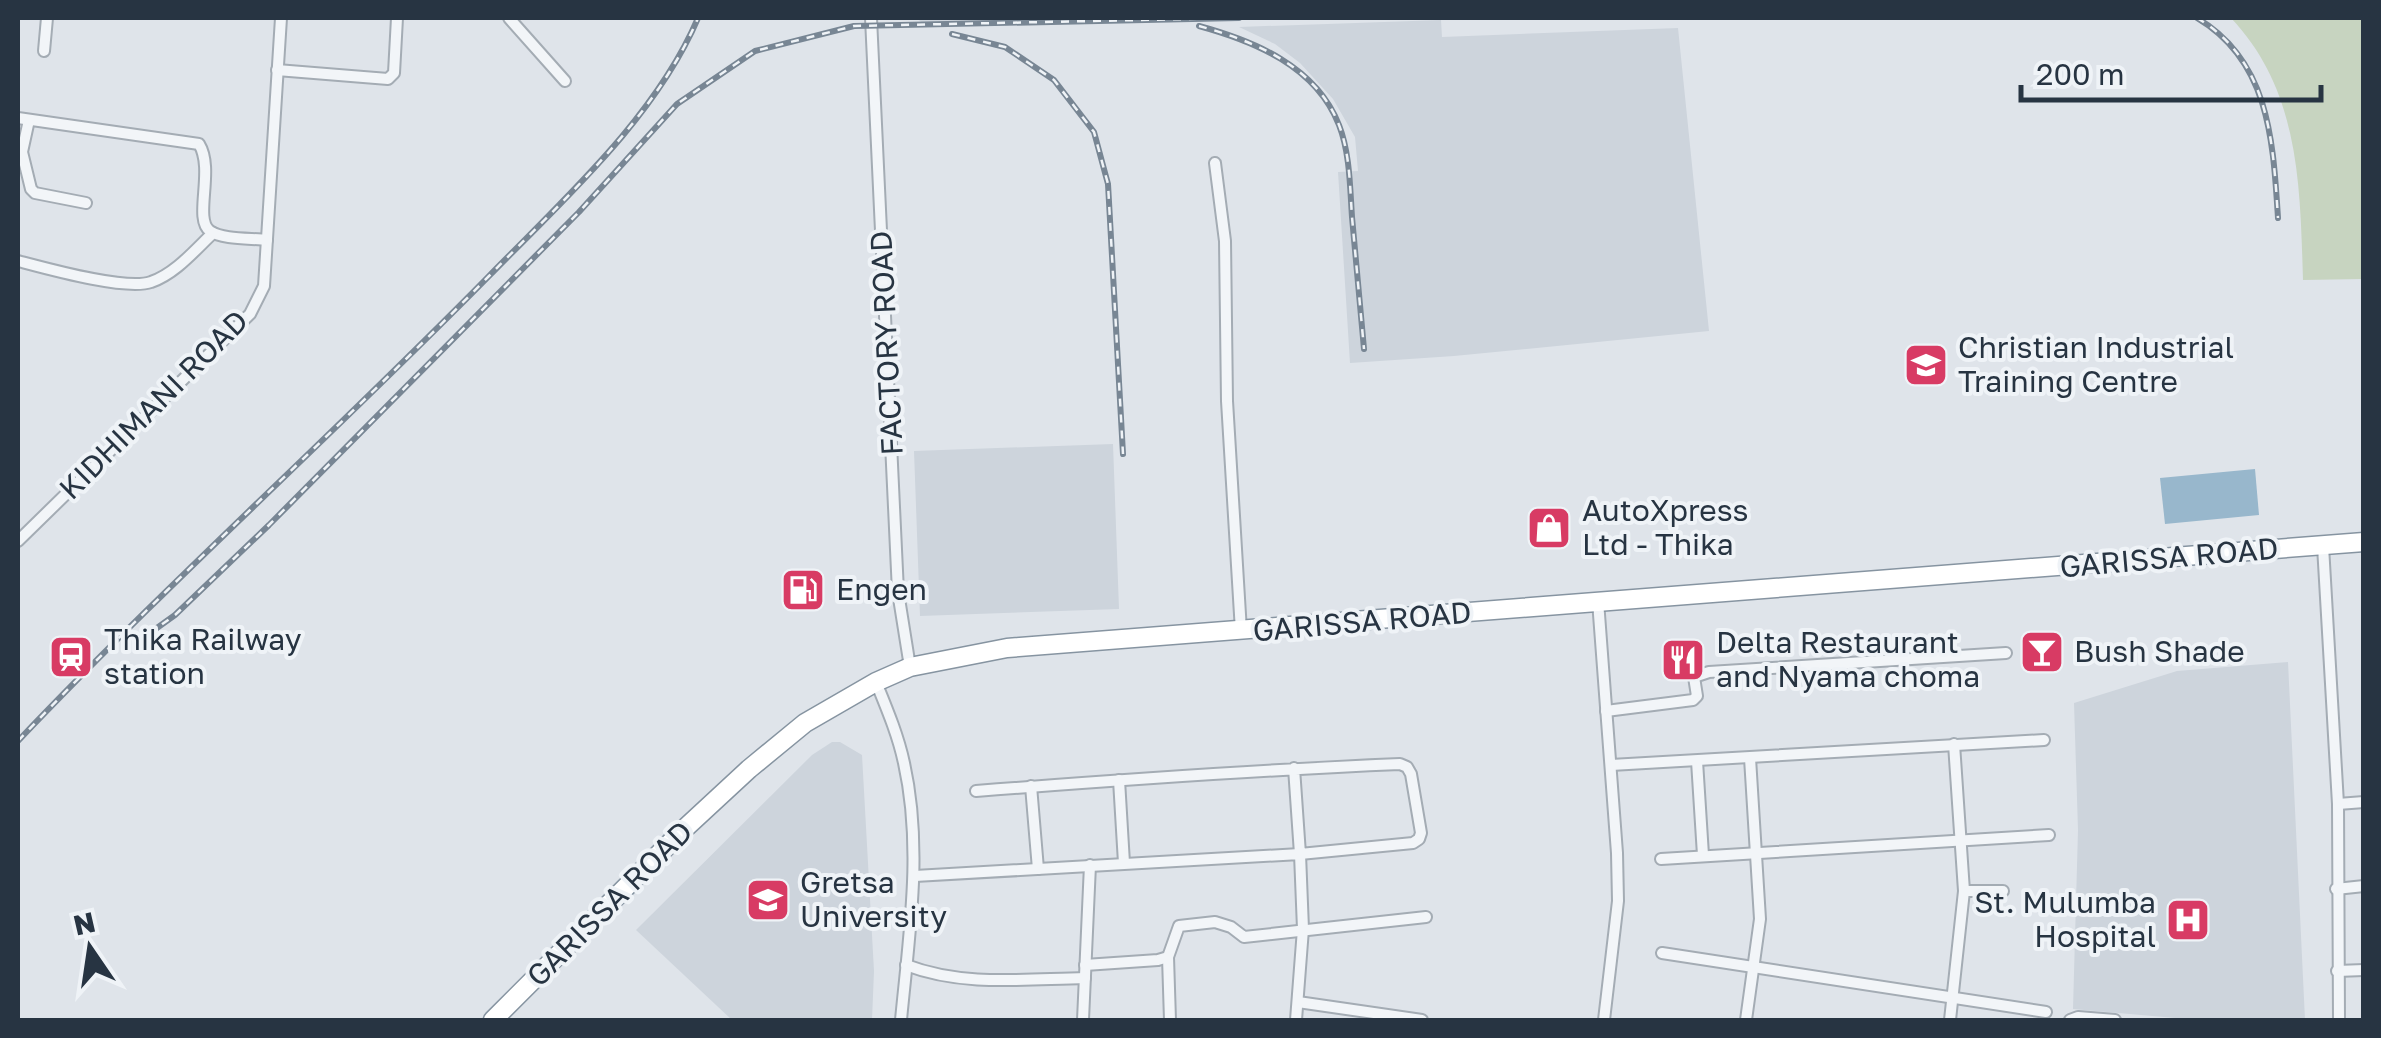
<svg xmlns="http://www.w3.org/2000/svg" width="2381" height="1038" font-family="'Golos Text',sans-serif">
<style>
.built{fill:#cdd4dc}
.green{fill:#c7d4c0}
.water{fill:#98b7cc}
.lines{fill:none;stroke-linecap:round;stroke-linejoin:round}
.minor-casing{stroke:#a4acb4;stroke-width:14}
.trunk-casing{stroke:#8694a1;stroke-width:21}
.minor{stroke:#f2f5f8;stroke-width:10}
.trunk{stroke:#fff;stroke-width:18}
.rail-casing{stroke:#788694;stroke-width:6}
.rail{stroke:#eff3f7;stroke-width:2.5;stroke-dasharray:8;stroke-linecap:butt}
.labels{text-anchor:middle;stroke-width:8;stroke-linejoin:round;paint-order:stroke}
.street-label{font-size:30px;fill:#273442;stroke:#eff3f7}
.poi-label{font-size:30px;fill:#273442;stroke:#eff3f7;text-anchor:start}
</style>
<rect width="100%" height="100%" fill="#dfe4ea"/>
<g class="built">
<polygon points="917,18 1116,18 926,27"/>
<polygon points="1441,20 1442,37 1678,28 1709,331 1454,356 1350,363 1338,172 1358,171 1355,137 1333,99 1300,63 1275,44 1239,27"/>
<polygon points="1113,444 1119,609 920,616 914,451"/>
<polygon points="2288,662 2305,1020 2198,1020 2073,1009 2078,830 2074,703 2177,671"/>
<polygon points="832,742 840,742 862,755 874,971 872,1020 732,1020 636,930 812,755"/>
</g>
<path class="green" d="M 2231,18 L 2363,18 L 2363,279 L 2303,280 C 2300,185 2300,91 2231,18 Z"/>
<polygon class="water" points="2255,469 2259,515 2165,524 2160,478"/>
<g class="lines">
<defs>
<g id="minor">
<polyline points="509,18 565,81"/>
<polyline points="871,18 898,592 910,667"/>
<polyline points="44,51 47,18"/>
<polyline points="277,70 388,79 394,73 397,18"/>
<path d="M 18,118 L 199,144 C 215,170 193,219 210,231 C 223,240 252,238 267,240"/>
<polyline points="29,120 22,152 31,189 35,193 86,203"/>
<polyline points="1215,163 1225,241 1227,401 1241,631"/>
<path d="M 18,261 C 45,268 126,291 151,282 C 175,274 195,250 213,233"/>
<polyline points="18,541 250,314 264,286 281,18"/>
<polyline points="2323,546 2338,804 2339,1020"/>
<polyline points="1598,601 1617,853 1618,901 1604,1020"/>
<path d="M 876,682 C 887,709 898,735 904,763 C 923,848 909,935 901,1020"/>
<polyline points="1606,711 1693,700 1697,696 1694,677 1709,672 2006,653"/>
<polyline points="1697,761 1703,855"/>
<polyline points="1611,765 2044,740"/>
<polyline points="1119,780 1124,863"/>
<polyline points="1031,786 1038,869"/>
<path d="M 976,791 C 1117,780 1258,770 1400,764 L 1407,767 L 1411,774 L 1421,833 L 1419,839 L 1413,843 L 1300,854 L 1294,768"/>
<polyline points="2338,804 2364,802"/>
<polyline points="1661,859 2049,835"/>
<polyline points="915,876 1300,854 1303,929 1296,1020"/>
<polyline points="2336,889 2364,886"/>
<polyline points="1964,891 2003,891"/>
<polyline points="1662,953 2046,1012"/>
<path d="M 906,965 C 963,987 1025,979 1085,978"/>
<polyline points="1085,965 1158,960 1168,957"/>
<polyline points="2337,971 2364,970"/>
<polyline points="1298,1002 1422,1020"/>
<polyline points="1083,1020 1090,865"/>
<polyline points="1170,1020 1168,957 1179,926 1215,922 1231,927 1244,937 1426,917"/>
<polyline points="1746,1020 1760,919 1750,758"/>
<polyline points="1950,1020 1964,891 1954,744"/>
<polyline points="2070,1020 2078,1017 2115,1020"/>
</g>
<polyline id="trunk" points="493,1020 682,831 749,769 805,723 876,682 910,667 1007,648 2364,542"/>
</defs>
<use href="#minor" class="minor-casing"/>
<use href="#trunk" class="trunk-casing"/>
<use href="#minor" class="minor"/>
<use href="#trunk" class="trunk"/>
<defs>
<g id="rail">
<path d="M 2197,18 C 2270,61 2273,142 2278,218"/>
<path d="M 1199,26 C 1254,41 1316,66 1339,125 C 1350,153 1350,188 1352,217 C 1356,261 1360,305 1364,349"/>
<polyline points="952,34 1005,47 1054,80 1094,132 1108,184 1123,454"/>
<polyline points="136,643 175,615 269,525 579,212 677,104 755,51 854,26 1239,18"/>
<path d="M 18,741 C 170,581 334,434 489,276 C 563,200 656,117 698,18"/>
</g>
</defs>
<use href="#rail" class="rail-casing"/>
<use href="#rail" class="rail"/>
</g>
<defs>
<symbol id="school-square" viewBox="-11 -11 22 22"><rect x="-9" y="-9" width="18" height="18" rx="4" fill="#d83b64" stroke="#eff3f7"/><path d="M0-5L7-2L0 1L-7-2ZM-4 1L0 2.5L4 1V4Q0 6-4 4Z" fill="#fff"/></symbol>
<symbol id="shop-square" viewBox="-11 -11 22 22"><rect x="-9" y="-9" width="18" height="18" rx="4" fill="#d83b64" stroke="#eff3f7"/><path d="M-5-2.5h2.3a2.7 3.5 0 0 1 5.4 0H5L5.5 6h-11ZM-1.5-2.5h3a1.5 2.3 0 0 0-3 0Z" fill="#fff"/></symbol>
<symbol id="fuel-square" viewBox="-11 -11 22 22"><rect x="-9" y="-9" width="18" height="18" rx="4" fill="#d83b64" stroke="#eff3f7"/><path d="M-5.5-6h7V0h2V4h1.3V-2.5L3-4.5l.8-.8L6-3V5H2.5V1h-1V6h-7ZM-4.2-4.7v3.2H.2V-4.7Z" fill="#fff"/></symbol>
<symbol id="bar-square" viewBox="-11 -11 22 22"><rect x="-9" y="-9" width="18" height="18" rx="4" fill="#d83b64" stroke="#eff3f7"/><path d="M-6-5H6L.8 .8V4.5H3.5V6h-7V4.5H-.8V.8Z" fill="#fff"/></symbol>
<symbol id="station-square" viewBox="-11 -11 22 22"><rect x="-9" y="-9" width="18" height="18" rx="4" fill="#d83b64" stroke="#eff3f7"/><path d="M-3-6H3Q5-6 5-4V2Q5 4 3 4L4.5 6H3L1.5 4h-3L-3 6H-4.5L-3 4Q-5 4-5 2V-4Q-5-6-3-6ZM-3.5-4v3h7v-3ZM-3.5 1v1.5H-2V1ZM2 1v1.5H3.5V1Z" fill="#fff"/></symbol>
<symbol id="restaurant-square" viewBox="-11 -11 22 22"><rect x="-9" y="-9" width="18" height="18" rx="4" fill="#d83b64" stroke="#eff3f7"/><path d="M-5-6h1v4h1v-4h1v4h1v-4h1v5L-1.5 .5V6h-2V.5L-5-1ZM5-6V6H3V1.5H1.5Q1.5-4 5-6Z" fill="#fff"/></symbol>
<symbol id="university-square" viewBox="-11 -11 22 22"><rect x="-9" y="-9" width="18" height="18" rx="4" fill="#d83b64" stroke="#eff3f7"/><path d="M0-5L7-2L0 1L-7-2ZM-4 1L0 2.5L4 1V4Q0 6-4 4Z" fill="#fff"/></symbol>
<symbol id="hospital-square" viewBox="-11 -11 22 22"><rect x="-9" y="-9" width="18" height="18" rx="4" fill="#d83b64" stroke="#eff3f7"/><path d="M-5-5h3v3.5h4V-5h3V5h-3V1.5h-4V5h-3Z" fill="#fff"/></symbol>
</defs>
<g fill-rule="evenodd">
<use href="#school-square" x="1901" y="340" width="50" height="50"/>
<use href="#shop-square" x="1524" y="503" width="50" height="50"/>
<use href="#fuel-square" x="778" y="565" width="50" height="50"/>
<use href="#bar-square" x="2017" y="627" width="50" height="50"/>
<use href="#station-square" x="46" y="632" width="50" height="50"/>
<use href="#restaurant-square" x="1658" y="635" width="50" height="50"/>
<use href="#university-square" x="743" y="875" width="50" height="50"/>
<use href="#hospital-square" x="2163" y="895" width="50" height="50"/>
</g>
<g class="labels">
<g class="street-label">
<text transform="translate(887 343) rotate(-93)" y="10">FACTORY ROAD</text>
<text transform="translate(154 405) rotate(-45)" y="10">KIDHIMANI ROAD</text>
<text transform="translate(2169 558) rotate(-5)" y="10">GARISSA ROAD</text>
<text transform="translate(1362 622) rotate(-5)" y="10">GARISSA ROAD</text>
<text transform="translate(610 904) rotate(-45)" y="10">GARISSA ROAD</text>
</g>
<g class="poi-label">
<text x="1958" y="358">Christian Industrial<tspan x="1958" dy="34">Training Centre</tspan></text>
<text x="1582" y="521">AutoXpress<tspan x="1582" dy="34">Ltd - Thika</tspan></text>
<text x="836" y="600">Engen</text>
<text x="104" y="650">Thika Railway<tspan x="104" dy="34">station</tspan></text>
<text x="1716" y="653">Delta Restaurant<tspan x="1716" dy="34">and Nyama choma</tspan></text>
<text x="2074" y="662">Bush Shade</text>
<text x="800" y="893">Gretsa<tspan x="800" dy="34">University</tspan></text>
<text x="2156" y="913" text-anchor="end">St. Mulumba<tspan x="2156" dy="34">Hospital</tspan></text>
</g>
</g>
<rect width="2381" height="1038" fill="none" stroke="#273442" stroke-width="40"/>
<g transform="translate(90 948) rotate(347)" stroke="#eff3f7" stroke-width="8" paint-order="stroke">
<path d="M0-8L18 38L0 25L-18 38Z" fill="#273442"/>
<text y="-15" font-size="28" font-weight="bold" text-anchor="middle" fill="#273442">N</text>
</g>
<path d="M2021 85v15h300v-15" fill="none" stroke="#273442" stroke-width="5"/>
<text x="2036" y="85" font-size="30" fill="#273442" stroke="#eff3f7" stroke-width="8" paint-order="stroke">200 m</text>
</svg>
